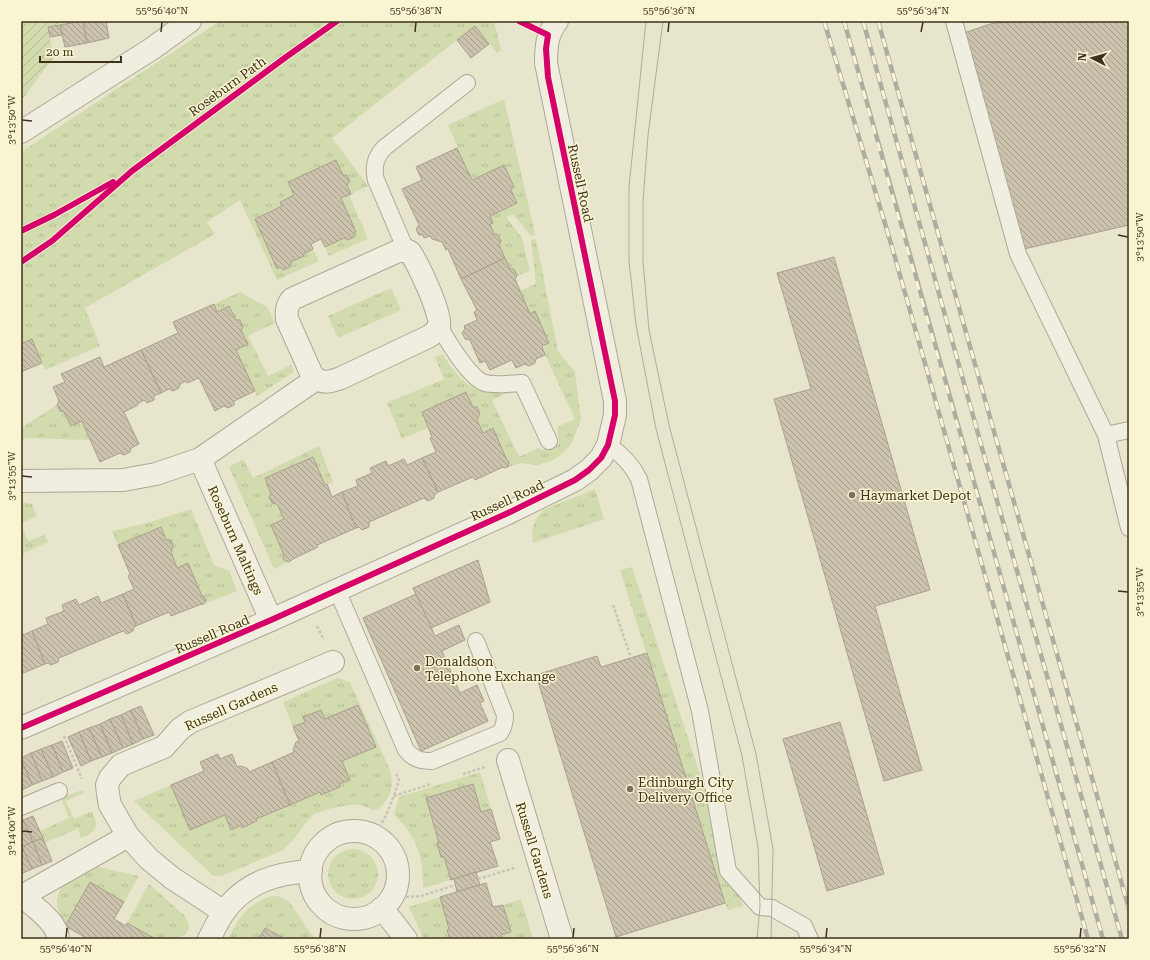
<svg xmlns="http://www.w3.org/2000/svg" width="1150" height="960" font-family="'Roboto Serif',serif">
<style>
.grass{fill:url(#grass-tufts)}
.garden{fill:url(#garden-furrows)}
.building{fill:url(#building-back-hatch);stroke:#a9a08c}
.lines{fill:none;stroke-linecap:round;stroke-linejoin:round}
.service-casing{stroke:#ada896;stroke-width:18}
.minor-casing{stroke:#ada896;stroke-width:24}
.path{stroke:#c8c5b6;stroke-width:2.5;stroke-dasharray:3 2;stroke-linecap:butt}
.service{stroke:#efeee0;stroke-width:16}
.minor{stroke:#efeee0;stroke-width:22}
.tram{stroke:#afaca0;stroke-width:1}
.rail-casing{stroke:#afaca0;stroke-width:4.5}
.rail{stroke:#f9f5d3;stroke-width:3;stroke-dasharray:9;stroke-linecap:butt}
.cycleway-casing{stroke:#f9f5d3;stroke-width:8}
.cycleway{stroke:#d6006c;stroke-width:6}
.ticks{fill:none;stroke:#3e321d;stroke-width:1.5}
.poi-dot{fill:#7a715b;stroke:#f9f5d3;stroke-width:1.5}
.labels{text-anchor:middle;stroke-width:3;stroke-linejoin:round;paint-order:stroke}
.street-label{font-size:13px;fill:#3e321d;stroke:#f9f5d3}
.poi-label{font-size:13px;fill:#3e321d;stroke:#f9f5d3;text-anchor:start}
.neatline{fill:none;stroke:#3e321d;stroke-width:1.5}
.ticks-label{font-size:10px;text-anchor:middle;fill:#3e321d}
</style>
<defs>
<pattern id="grass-tufts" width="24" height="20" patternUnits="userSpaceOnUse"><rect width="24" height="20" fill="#d2dbae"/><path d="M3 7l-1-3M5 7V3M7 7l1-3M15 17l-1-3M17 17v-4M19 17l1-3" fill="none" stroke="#b5bc95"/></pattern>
<pattern id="garden-furrows" width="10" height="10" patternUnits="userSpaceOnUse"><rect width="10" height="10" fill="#d2dbae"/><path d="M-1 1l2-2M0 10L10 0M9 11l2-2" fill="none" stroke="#b5bc95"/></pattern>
<pattern id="building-back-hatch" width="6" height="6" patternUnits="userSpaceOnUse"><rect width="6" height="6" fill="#ccc3ad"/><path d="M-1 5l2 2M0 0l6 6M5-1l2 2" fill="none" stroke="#a79f8c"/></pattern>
</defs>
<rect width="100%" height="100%" fill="#e8e5cd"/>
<g class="grass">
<polygon points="220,21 494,21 501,50 497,53 475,26 332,138 368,186 351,194 347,185 350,181 347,175 343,174 288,182 294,195 280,201 282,206 255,219 277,268 280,267 283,270 290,267 291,262 304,256 303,254 313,249 319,261 277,280 240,200 207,222 215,234 85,308 100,346 45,370 32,340 21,344 21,152"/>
<polygon points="504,99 535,234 531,236 513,214 506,217 522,238 530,271 517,276 514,269 510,269 499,245 501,241 498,235 494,234 490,224 493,223 490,216 517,203 511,190 514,187 504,165 472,180 448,125"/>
<polygon points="349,195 368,239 329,256 325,247 344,238 348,240 354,237 354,233 356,232 341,198"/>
<path d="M 536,239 L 558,351 L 575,372 L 581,419 L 572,443 L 563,453 L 555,459 L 546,463 L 536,465 L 522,463 L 508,467 L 509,462 L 506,458 L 493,428 L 483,433 L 477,420 L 480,413 L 477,407 L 473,406 L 466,392 L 422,412 L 428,428 L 402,439 L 387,403 L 444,379 L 435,357 L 443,354 C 453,371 466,389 487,391 C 495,392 504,391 512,391 L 492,400 L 519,457 L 538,448 L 543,450 L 559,443 L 557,427 L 575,419 L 545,355 L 544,346 L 549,342 L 535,311 L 530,314 L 520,291 L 536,284 L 531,240 Z"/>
<polygon points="391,288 401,310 338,338 328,316"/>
<polygon points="240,292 267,307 275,323 248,336 268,376 291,365 294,372 257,396 236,350 248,344 241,330 243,326 240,320 236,320 229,306 217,312 214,304"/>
<polygon points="57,405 60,411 64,412 71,426 82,421 90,440 25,438 21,444 21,428"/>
<path d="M 319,446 L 333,482 L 325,485 L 312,457 L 265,478 L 271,494 L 269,497 L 272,503 C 279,506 280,512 284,519 L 271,525 L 284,555 L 283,557 L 284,560 L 289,562 L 274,569 L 229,467 L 243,459 L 253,478 Z"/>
<polygon points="595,489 604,519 533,543 532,537 533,526 536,519 543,510"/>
<polygon points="21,502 32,504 37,516 21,523"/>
<polygon points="191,509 214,565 229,571 237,591 204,604 206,600 202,596 188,563 177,568 171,552 173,547 171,541 166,540 161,527 118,545 112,531 147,523"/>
<polygon points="21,524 28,541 45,535 48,542 24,553 21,574"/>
<polygon points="632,567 743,906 728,910 725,903 620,570"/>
<path d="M 337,678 L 350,682 L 390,770 C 394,786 391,799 378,809 L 373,810 L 361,805 L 349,805 L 328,809 L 314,814 L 305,824 L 294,839 L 283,850 L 222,876 L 214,876 L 211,874 L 134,801 L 171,785 L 225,815 L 232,829 L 241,825 L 242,828 L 257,822 L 256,819 L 320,792 L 322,795 L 340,787 L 339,784 L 350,780 L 342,761 L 375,747 L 358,705 L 325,719 L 321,710 L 303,717 L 305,722 L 293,727 L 283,702 Z"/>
<path d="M 480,772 L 491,809 L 481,812 L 473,784 L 426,798 L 439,843 L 438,844 L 441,857 L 444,857 L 451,880 L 423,888 C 424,859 416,834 394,815 L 399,797 Z"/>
<path d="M 82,790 L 84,793 L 66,801 L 74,819 L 92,811 C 99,827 97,831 81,838 L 78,829 L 44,843 L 40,831 L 69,818 L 61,798 Z"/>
<circle cx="353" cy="874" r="25"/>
<path d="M 99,867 L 139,876 L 124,902 L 90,882 L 65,926 C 62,918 56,908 57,899 C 58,882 85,872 99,867 Z"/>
<path d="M 149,884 L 184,915 C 198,934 179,939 164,939 C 161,939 157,939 155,938 C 145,935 136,928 127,923 Z"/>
<path d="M 271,896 C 294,894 301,925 316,939 L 285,939 L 265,928 L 259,939 L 228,939 C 241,915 244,907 271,896 Z"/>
<polygon points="440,897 449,929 447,930 450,939 424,939 409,907"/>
<polygon points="521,899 533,939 503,939 501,935 511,932 503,905"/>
</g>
<polygon class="garden" points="21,21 69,21 69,23 48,27 54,59 44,70 24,97 21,98"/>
<g class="building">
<polygon points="83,21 87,43 65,47 60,25"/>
<polygon points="83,21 106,21 109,38 87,43"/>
<polygon points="1012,21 1129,21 1129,225 1024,249 964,33 990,24"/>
<polygon points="60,25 62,35 50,37 48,27"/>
<polygon points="475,26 489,44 471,58 457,40"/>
<polygon points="457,148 472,180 504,165 514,187 511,190 517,203 490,216 493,223 490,224 494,234 498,235 501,241 499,245 505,258 461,279 448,249 446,250 442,242 432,239 430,236 424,238 423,235 419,235 416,229 419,225 402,189 422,180 416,167"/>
<polygon points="336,160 343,175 347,175 350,181 347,185 351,194 341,198 356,232 354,233 354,237 348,240 344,238 325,247 321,239 311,244 313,249 303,254 304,256 291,262 290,267 283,270 280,267 277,269 255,219 282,206 280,202 294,195 288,182"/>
<polygon points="834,257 930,590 875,606 922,770 884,781 774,399 811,389 777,273"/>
<polygon points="505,258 510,269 514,269 517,276 515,279 530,314 535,311 549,343 542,346 545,355 536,359 535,363 529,366 525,364 516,368 512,360 490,370 485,361 480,363 470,340 465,339 462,333 465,329 464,326 477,320 474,312 477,310 461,279"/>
<polygon points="214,304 217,312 229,306 236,320 240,320 243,327 241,330 248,344 236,350 255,391 234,401 234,405 228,408 224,406 215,411 199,378 187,383 186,381 180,384 179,388 173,391 169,389 161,393 141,350 178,333 173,322"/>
<polygon points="32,339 42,363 21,372 21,344"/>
<polygon points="141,350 161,393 154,396 154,400 147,403 144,400 137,404 138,405 124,412 139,444 131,448 130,452 124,455 120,453 100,462 82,421 71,426 64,412 60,411 57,405 59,401 53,387 65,382 61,374 100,357 104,367"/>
<polygon points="466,392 473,407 477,407 480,413 478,417 478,419 477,420 483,433 493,428 506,458 509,462 508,467 504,468 503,467 475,480 473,477 438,492 422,458 436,452 430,438 432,437 422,412"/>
<polygon points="313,457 325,485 327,484 332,497 342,492 356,528 317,545 318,547 293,559 289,562 284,560 283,557 284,555 271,525 284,519 278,506 276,504 272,503 269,497 271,494 265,478"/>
<polygon points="422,458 438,492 435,494 434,498 428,501 424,498 369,522 369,527 362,530 359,527 356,528 342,492 358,486 356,480 372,473 370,468 386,461 388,466 404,459 407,465"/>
<polygon points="161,527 166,540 171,540 173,547 171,552 177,568 188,563 202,596 204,596 206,600 204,604 199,605 171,616 169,612 136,626 123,594 134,589 128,576 130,574 118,545"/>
<polygon points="478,560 490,602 431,628 413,588"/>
<polygon points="123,594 136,626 134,627 133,631 127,634 123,631 59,658 58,662 51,665 48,663 45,664 32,631 48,624 46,618 64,611 62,605 76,599 79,605 98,596 101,603"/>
<polygon points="416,594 435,636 459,625 465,640 442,651 460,693 477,685 484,701 480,703 488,721 421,751 363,618"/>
<polygon points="21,631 23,635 32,631 45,664 21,674"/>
<polygon points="647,653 725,903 616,937 536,675 597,656 601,667"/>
<polygon points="358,705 376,747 342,761 350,780 339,784 340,787 321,795 320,792 290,805 272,762 294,752 293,750 296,742 299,741 293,727 305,722 303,717 321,710 325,719"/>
<polygon points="141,706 154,735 143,739 131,710"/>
<polygon points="131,710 143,739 133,744 121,715"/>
<polygon points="121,715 133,744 123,748 110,719"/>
<polygon points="110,719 123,748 112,753 100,724"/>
<polygon points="840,722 884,874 827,891 783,739"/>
<polygon points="100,724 112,753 102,757 89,728"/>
<polygon points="89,728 102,757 91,761 79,732"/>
<polygon points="79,732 91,761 81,766 68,737"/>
<polygon points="62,741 73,768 63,772 52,745"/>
<polygon points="52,745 63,772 53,777 41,749"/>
<polygon points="41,749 53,777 42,781 31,753"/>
<polygon points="31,753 42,781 32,785 21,759 21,758"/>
<polygon points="218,754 220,759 232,754 237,767 240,766 244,767 248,769 249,772 272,762 290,805 256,819 257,821 242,828 241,825 231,830 225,815 190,830 171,785 204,771 200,762"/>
<polygon points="21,759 32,785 22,790 21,788"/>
<polygon points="473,784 481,812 491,809 500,839 490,842 498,866 451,880 444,857 441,857 437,843 439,843 426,798"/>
<polygon points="33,816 43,838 33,842 23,820"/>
<polygon points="23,820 33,842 22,847 21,844 21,821"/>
<polygon points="43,838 52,861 42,865 33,842"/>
<polygon points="33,842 42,865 32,869 22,847"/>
<polygon points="21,847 22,847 32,869 21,874"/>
<polygon points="476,872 480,885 457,892 454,879"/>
<polygon points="90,882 124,902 114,919 126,926 127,923 156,939 109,939 105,937 103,939 88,939 65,926"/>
<polygon points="486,883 493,907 503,905 511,932 501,935 503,939 450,939 447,930 449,929 440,897"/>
<polygon points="265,928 285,939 259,939"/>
</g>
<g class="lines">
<defs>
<g id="service">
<polyline points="954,21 1018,254 1106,435 1129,430"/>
<path d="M 406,250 L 376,180 C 373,168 375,157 384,148 L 467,83"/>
<path d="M 439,326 C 447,340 470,379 485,383 C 497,386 510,383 522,383 L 549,441"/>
<polyline points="1106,435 1129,528"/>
<path d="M 608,445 C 622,454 632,465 639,479 L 700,711 L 728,871 L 760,907 L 772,908 L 804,926 L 810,939"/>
<path d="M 337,590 L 406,750 C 413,759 421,761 432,761 L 500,733 C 504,727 505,722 505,715 L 476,641"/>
<polyline points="21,807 59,791"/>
</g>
<g id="minor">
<polyline points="21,132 153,48 190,21"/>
<polyline points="21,481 123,480 156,474 200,459"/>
<path d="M 271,620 L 200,459 L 316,379 C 326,384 332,381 341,378 L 428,337 C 433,334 437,331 439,326 C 442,314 418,264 410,252 L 406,250 L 396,252 L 292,299 C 287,305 286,310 287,319 L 312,375 L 316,379"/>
<path d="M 21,728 L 271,620 L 508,513 L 575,480 L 589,470 L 601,458 L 608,445 L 615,415 L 615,401 L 546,63 C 546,47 547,34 557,21"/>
<polyline points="508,760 562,939"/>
<circle cx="354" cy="875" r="44"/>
<path d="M 21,896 L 22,896 C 34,907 58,922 58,939"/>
<polyline points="22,896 128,836"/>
<polyline points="382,908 406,939"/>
<polyline points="224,912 172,878 149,859 128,836 110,805 108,794 107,785 110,778 121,765 164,747 180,729 190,722 333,662"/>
<path d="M 209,939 C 214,930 218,920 224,912 C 245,882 277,873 311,871"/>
</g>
</defs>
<use href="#service" class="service-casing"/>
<use href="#minor" class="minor-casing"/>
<g class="path">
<polyline points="613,605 631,658"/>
<polyline points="317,626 324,640"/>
<polyline points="64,736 82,779"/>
<polyline points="463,774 485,767"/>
<polyline points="394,796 431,784"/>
<polyline points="375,836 387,813 394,796 399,780 395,772"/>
<polyline points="478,879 514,868"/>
<polyline points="406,897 421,896 455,885"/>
</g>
<use href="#service" class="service"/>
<use href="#minor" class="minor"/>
<g class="tram">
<polyline points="646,21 629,187 629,261 636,325 656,429 742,756 758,847 760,907 757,939"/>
<polyline points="663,21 648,135 643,202 643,262 649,330 669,425 756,754 773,849 771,939"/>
</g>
<defs>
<g id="rail">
<polyline points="824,21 892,247 1088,939"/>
<path d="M 844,21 C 928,328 1018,633 1103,939"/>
<polyline points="863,21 984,455 1122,939"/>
<polyline points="878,21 1129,909"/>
</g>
</defs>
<use href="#rail" class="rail-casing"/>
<use href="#rail" class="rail"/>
<defs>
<g id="cycleway">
<polyline points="21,231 54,215 113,182"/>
<polyline points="21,262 52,241 132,171 286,57 337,21"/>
<polyline points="21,728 271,620 508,513 575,480 589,470 601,458 608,445 615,415 615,401 548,77 546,49 548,35 519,21"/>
</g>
</defs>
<use href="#cycleway" class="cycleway-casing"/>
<use href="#cycleway" class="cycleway"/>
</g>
<path class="ticks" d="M 161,32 L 162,22M 415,32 L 416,22M 668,32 L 669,22M 921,32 L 923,22M 22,120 L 32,121M 1118,235 L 1128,237M 22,476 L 32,477M 1118,591 L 1128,592M 22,831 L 32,832M 66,938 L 67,928M 320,938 L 321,928M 573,938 L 574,928M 826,938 L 827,928M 1080,938 L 1081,928"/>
<g class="poi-dot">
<circle cx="852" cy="495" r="4"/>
<circle cx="417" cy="668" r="4"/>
<circle cx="630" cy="789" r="4"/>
</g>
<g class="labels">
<g class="street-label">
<text transform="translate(227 86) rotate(-36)" y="5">Roseburn Path</text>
<text transform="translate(581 183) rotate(78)" y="5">Russell Road</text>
<text transform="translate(507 500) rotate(-25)" y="5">Russell Road</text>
<text transform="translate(236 540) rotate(66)" y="5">Roseburn Maltings</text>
<text transform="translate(212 634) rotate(-23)" y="5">Russell Road</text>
<text transform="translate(231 706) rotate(-24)" y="5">Russell Gardens</text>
<text transform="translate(535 850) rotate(73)" y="5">Russell Gardens</text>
</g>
<g class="poi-label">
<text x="860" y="500">Haymarket Depot</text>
<text x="425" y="666">Donaldson<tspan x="425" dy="15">Telephone Exchange</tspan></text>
<text x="638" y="787">Edinburgh City<tspan x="638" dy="15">Delivery Office</tspan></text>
</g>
</g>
<rect width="1150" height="960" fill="none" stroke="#f9f5d3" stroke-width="44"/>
<g transform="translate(1092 58) rotate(276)" stroke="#f9f5d3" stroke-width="3" paint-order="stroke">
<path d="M0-3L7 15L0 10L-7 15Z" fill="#3e321d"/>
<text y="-6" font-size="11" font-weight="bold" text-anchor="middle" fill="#3e321d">N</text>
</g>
<path d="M40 56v6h81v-6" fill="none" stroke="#3e321d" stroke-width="2"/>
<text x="46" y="56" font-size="12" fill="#3e321d" stroke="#f9f5d3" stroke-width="3" paint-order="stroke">20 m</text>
<rect x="22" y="22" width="1106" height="916" class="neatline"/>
<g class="ticks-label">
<text x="162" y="14">55°56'40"N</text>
<text x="416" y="14">55°56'38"N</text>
<text x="669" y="14">55°56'36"N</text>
<text x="923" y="14">55°56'34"N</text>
<text transform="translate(11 120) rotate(-90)" y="4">3°13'50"W</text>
<text transform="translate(1139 237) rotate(-90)" y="4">3°13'50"W</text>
<text transform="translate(11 476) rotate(-90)" y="4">3°13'55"W</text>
<text transform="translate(1139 592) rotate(-90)" y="4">3°13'55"W</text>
<text transform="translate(11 831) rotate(-90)" y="4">3°14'00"W</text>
<text x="66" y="952">55°56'40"N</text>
<text x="320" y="952">55°56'38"N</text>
<text x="573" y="952">55°56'36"N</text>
<text x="826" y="952">55°56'34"N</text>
<text x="1080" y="952">55°56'32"N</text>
</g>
</svg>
